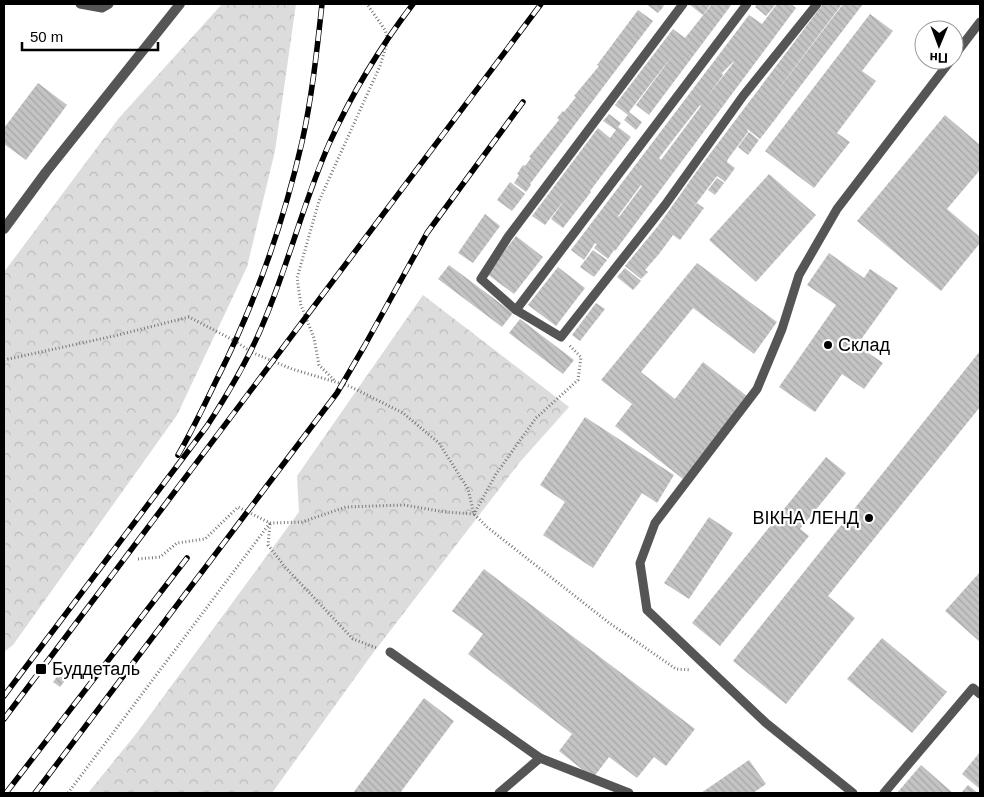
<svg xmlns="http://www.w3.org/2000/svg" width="984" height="797" font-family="Arial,sans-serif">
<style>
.forest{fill:url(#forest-crowns)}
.building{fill:url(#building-back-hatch);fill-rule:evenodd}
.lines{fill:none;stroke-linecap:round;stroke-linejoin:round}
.path{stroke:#777;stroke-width:3;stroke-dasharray:1 2.5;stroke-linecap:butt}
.lane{stroke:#555;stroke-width:9}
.street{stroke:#555;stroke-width:10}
.rail-casing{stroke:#000;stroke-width:5.5}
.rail{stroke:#fff;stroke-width:4;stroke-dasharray:11;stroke-linecap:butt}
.poi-dot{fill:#000;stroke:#fff;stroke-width:2}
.labels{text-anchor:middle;stroke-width:4.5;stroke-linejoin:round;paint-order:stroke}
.poi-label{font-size:18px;fill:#000;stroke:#fff;text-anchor:start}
</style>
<defs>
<pattern id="forest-crowns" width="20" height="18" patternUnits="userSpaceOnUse" patternTransform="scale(1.25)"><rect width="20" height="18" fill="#dcdcdc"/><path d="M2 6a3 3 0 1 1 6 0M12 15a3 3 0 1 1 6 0" fill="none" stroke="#bbb"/></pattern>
<pattern id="building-back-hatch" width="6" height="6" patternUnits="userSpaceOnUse" patternTransform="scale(1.25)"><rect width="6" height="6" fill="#c4c4c4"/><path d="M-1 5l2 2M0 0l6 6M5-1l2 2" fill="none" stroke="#a7a7a7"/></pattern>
</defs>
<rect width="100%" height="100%" fill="#fff"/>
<g class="forest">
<polygon points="222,4 296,4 275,151 247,267 177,415 13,645 4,652 4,272 119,118"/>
<polygon points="423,295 569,407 520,462 370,657 272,793 88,793 136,734 299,512 297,476"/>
</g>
<g class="building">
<polygon points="646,4 662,4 664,6 658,13"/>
<polygon points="691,4 711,4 703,15 690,5"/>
<polygon points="712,4 732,4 649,115 636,105 673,55 662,69 629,112 642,122 636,130 624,120 628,115 615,105 673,29 685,38"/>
<polygon points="757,4 776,4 766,16 755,7"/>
<path d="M 777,4 L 791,4 L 796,8 L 615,251 L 614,250 L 608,259 L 594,248 L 597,244 L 595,243 L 584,260 L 571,250 L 749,15 L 762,24 ZM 733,62 L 734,62 L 706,98 L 723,75 L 722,73 ZM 700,105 L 701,106 L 661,160 L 659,158 ZM 641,185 L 642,186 L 619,217 L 618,216 Z"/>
<polygon points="823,4 842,4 765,107 843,4 863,4 760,139 747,129 748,132 728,159 727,162 735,168 725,182 717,176 689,213 697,203 704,208 680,240 673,235 659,254 645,270 648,272 641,279 625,266 658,226 697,171"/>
<polygon points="638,10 653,21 530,184 531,185 526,192 514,183 519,175 517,174 523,165 525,166 531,158 529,157 559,120 557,118 563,111 564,112 576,97 574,96 599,66 597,65"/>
<polygon points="870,14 893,31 862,71 876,81 837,133 850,142 814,188 765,151"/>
<polygon points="38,83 67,105 26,160 4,144 4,128"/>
<polygon points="609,114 621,123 618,127 631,137 590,191 591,192 563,228 551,219 566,198 545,225 532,216 598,128 610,138 616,130 603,121"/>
<polygon points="945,115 980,145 980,170 947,209 980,237 980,243 941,291 857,221"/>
<polygon points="749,132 759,140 748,155 738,147"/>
<polygon points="769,174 816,215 756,282 709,240"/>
<polygon points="717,178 724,183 715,195 708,190"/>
<polygon points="510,182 525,194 512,211 497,200"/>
<polygon points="485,214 500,226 473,263 458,253"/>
<polygon points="516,236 543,257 514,294 487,274"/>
<polygon points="593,250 607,260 594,277 580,267"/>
<polygon points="829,253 864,278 870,269 898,288 857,345 883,363 864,389 842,374 815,412 779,387 836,305 807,285"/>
<polygon points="697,263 777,322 754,354 693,308 641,372 675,399 703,362 747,396 683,479 615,426 632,404 601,380"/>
<polygon points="449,265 513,313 502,327 438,279"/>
<polygon points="558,267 585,288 556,326 528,305"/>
<polygon points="625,268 641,281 633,290 617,277"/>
<polygon points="596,303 605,309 580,341 572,335"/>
<polygon points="520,319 574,360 563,374 509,333"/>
<polygon points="980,351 980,407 828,596 855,618 786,704 733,661"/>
<polygon points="585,417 674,475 657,503 642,493 593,568 543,535 565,502 540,485"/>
<polygon points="826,457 846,473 800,529 809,536 720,646 692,623"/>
<polygon points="709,517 733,533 689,599 664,583"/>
<polygon points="484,569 695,729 666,766 654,757 637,778 609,757 593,778 559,751 572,734 468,654 483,634 452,611"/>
<polygon points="980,572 980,642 945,611"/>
<polygon points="882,638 947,692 912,733 847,679"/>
<polygon points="63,669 70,674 60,687 53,682"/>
<polygon points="424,698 454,721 400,793 353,793"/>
<polygon points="980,752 980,789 962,774"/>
<polygon points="749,760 766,784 753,793 701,793"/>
<polygon points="921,765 953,793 897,793"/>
<polygon points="968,785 978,793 961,793"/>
</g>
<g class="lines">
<g class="path">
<polyline points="4,360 114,336 189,317 235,341 251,352 292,369 349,386 403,413 439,443 468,489 474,514 487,527 608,622 676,669 691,670"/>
<polyline points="334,380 319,365 314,338 301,305 297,278 319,201 380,66 388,40 385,30 367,4"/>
<polyline points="270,524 268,545 285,567 353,639 377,648"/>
<polyline points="138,559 160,557 177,543 205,539 238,507 270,523 302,522 346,507 404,505 445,512 474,514 496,474 536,418 578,380 581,357 569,345"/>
<polyline points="68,793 270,523"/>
</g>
<g class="lane">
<polyline points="80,4 102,8 109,4"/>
<polyline points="683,4 508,237 481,279 516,310 561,337 665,205 743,96 817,4"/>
<polyline points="954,56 980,22"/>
<polyline points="516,310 747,4"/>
<polyline points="390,652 540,758 629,793"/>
<polyline points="499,793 540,758"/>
<polyline points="853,793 766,723 647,610 640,563 655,523 757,389 782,329 799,275 837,209 951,60"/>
<polyline points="884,793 973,688 980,694"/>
</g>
<polyline class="street" points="4,229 46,172 180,4"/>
<defs>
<g id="rail">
<path d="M 178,455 C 192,431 204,406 216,381 C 254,306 283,225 302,142 C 312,97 317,50 322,4"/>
<path d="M 4,696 L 207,426 C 229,392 250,357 265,319 C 289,262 304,201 329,144 C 351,95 380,47 413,4"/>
<polyline points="4,719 541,4"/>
<polyline points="6,793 187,558"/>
<polyline points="35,793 337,393 365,345 427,233 523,102"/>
</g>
</defs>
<use href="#rail" class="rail-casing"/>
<use href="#rail" class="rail"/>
</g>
<g class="poi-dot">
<circle cx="828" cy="345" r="5"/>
<circle cx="869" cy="518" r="5"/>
<rect x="35" y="663" width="12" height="12" rx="2.5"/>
</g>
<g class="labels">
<g class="poi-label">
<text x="838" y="351">Склад</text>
<text x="859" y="524" text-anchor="end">ВІКНА ЛЕНД</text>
<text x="52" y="675">Буддеталь</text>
</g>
</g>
<rect width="984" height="797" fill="none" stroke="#000000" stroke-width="10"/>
<g transform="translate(939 45) rotate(181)"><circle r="24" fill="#ffffff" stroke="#999999"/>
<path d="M0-4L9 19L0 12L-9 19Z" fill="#000000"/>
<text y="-8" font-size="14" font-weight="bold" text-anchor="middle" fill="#000000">Пн</text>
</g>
<path d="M22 42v8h136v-8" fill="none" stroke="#000000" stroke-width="2.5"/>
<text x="30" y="42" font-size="15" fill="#000000" stroke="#ffffff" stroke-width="4" paint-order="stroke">50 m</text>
</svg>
